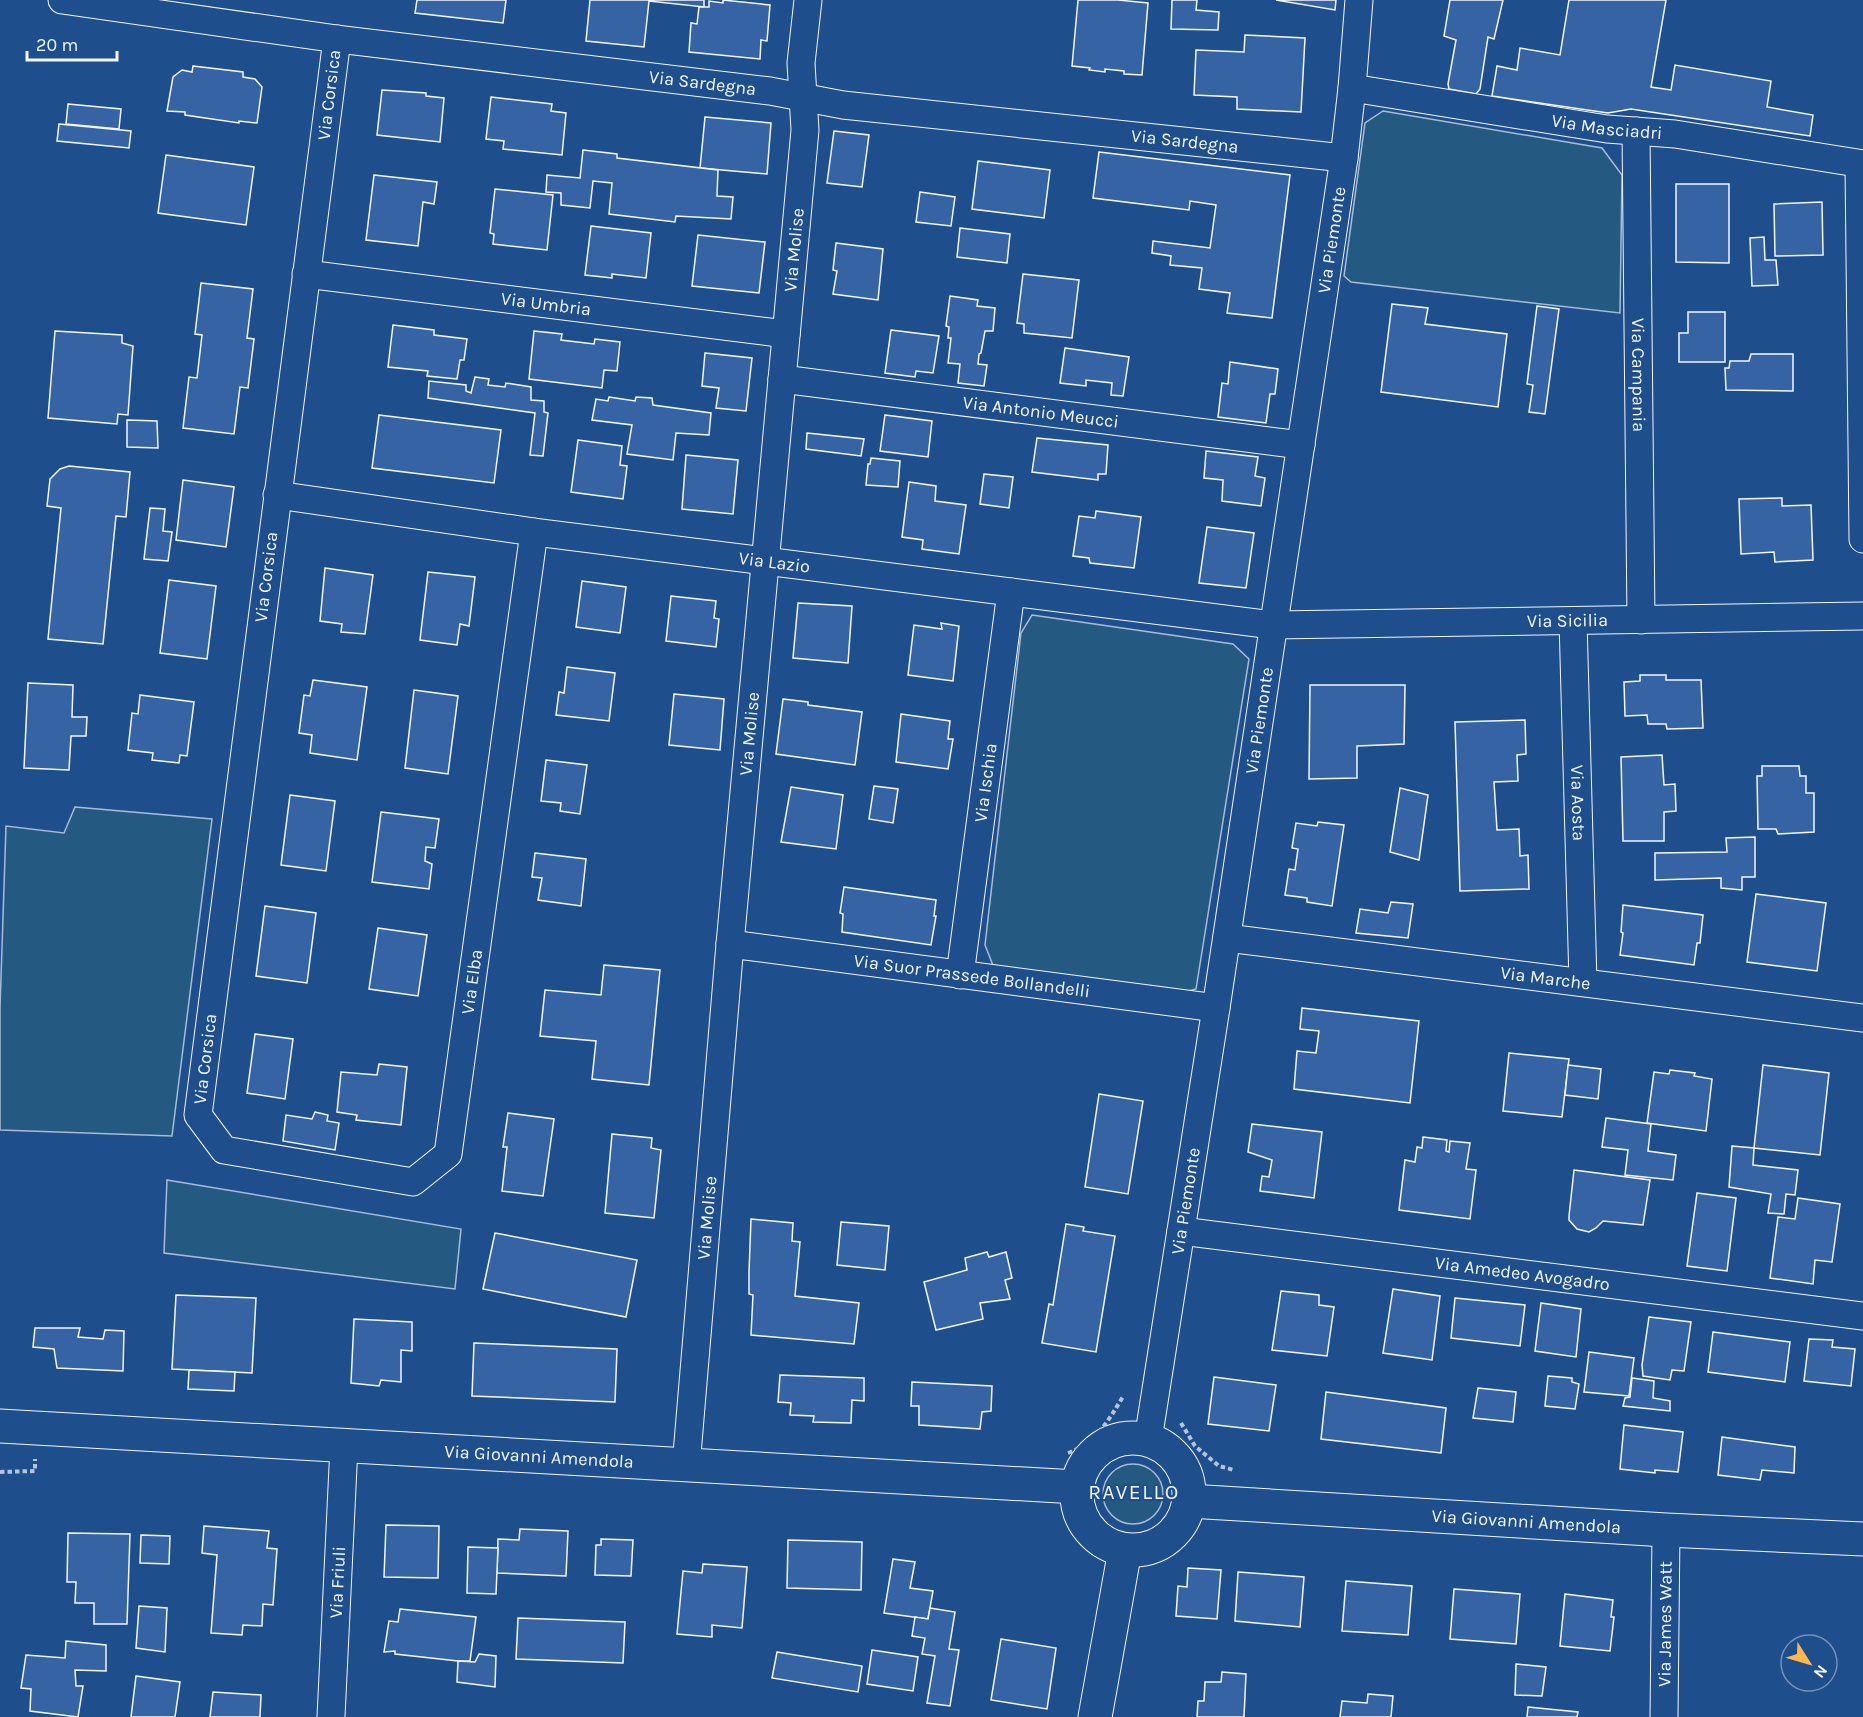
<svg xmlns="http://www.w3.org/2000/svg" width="1863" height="1717" font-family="Karla,sans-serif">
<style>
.green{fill:#245a82;stroke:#a8bbd7;stroke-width:1.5}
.building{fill:#3563a3;stroke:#f2f6ff;stroke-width:1.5}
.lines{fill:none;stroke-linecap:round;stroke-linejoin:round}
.minor-casing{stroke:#f2f6ff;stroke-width:29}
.tertiary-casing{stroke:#f2f6ff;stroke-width:35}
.path{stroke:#b3c4dc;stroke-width:4;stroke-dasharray:4.5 3;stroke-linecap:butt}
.minor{stroke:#1f4e8c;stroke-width:27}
.tertiary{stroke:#1f4e8c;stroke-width:33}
.labels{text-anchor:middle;stroke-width:4.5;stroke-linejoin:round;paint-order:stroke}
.street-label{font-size:18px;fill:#f2f6ff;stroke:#1f4e8c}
.quarter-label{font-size:21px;letter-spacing:1.5px;fill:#f2f6ff;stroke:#1f4e8c}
</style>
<rect width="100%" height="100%" fill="#1f4e8c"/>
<g class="green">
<polygon points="1383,111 1602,148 1622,175 1620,313 1351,282 1344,276 1365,123"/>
<polygon points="1032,615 1233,644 1249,659 1196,989 1185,992 994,968 985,945 1021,633"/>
<polygon points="75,807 212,819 172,1136 0,1130 0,1008 6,826 64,833"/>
<polygon points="167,1180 461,1229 455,1289 164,1253"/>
<circle cx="1133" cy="1494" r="30"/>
</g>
<g class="building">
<polygon points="417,0 506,0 503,23 415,13"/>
<polygon points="590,0 704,0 704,7 649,1 644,47 586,41"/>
<polygon points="723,0 770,5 767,41 761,40 760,59 689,52 691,23 697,24 699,7 709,7 709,1 723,3"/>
<polygon points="1078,0 1118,0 1148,3 1142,75 1124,74 1124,71 1105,69 1105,72 1089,70 1090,68 1072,66"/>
<polygon points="1172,0 1197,0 1196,10 1219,12 1218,30 1171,29"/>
<polygon points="1276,0 1336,0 1335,10"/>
<polygon points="1450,0 1503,0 1494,39 1488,37 1480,89 1476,94 1449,89 1448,84 1456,40 1444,36"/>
<polygon points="1569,0 1666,0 1651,87 1671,90 1675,65 1771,81 1767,107 1813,115 1810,136 1631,109 1608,113 1492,96 1497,66 1517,70 1520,48 1560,55"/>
<polygon points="1245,35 1305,38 1301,112 1237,109 1237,97 1194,95 1196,50 1244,52"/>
<polygon points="193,66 243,72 243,77 255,79 262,87 257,123 239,121 239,123 185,115 185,112 167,111 173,77 182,70 192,72"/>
<polygon points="382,90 426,93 426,96 444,98 440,142 377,135"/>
<polygon points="491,97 552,104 551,111 566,113 562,155 503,149 504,141 486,139"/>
<polygon points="68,104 121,109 119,129 66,124"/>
<polygon points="705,117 771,123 767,174 700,168"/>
<polygon points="59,124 131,131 129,148 57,141"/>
<polygon points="834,131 869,135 862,187 827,183"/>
<polygon points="583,150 617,154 617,158 718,170 717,196 733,197 731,219 676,216 675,222 609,214 612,183 593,181 590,208 561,205 561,193 546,192 547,175 580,178"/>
<polygon points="1099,152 1290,175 1272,318 1227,313 1230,293 1199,289 1202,268 1170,265 1171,256 1152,253 1153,241 1210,248 1216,205 1190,201 1189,210 1093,198"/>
<polygon points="166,155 254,167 246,225 158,213"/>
<polygon points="978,161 1050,170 1044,218 972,209"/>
<polygon points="374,175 437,182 434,204 423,202 418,246 366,240"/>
<polygon points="1676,184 1729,184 1729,263 1676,262"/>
<polygon points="495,189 553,195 547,250 493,244 494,234 490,233"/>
<polygon points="920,192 955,197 951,226 916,222"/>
<polygon points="1822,202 1823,255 1775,256 1774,204"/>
<polygon points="591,226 651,233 646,278 612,274 612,278 585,275"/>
<polygon points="960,228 1010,234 1007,263 957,257"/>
<polygon points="698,235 765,242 759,293 692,286"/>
<polygon points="1764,237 1765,260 1776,260 1778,285 1752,286 1750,238"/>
<polygon points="836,243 883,249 878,300 833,294 837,271 833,270"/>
<polygon points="1023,274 1079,280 1072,338 1024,333 1024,324 1017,323"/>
<polygon points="201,283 253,289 247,338 254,339 248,388 240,387 234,434 183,428 189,377 197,378 202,335 195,334"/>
<polygon points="950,296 978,300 977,306 995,308 993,331 985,331 981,353 979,354 978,364 987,365 984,386 958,383 960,364 948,363 951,338 948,338 949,327 946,326"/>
<polygon points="1392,304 1428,308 1425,324 1507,334 1498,407 1381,392"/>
<polygon points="1537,306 1559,309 1545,414 1529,412 1533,385 1527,384"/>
<polygon points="1688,312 1725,312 1725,362 1679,362 1679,333 1688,333"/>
<polygon points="393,325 434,330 434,335 467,339 464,360 460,360 457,379 427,376 428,371 388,367"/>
<polygon points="891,330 939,336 933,373 916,371 915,377 885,373"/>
<polygon points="55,331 122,335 122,343 133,346 128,415 118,414 117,424 48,418"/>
<polygon points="534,331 562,334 561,340 594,344 595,339 620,342 617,371 604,370 602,388 529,379"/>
<polygon points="1065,348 1129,357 1123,396 1111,395 1112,383 1086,380 1086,386 1060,383"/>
<polygon points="705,353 752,358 746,411 716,408 719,388 702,386"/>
<polygon points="1751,354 1793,354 1793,391 1726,390 1725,368 1729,368 1730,361 1749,361"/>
<polygon points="1230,362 1278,369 1275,394 1270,394 1266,423 1218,417 1222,383 1228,384"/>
<polygon points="475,377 489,379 488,385 505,387 506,383 531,387 531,400 544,401 544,412 548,413 543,456 530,455 535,413 428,398 429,381 466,385 466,391 471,393"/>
<polygon points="609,397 635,401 636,397 652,398 653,405 711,413 709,435 676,433 673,460 627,454 632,425 592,420 596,399 608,401"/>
<polygon points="379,415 501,430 494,483 372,468"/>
<polygon points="885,415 932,421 928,457 880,451"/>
<polygon points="127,420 157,421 158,448 127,447"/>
<polygon points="807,433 864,439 861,456 806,449"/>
<polygon points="1037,438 1108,445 1106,474 1098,474 1098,480 1032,472"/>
<polygon points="578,440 622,446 620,465 627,466 623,499 571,492"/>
<polygon points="1206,451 1258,457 1255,476 1265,478 1261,506 1222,501 1223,480 1204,478"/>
<polygon points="686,455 738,460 733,514 682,509"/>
<polygon points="871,458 900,461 898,487 866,485 868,464 870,464"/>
<polygon points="69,466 130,472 126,517 116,516 103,644 48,639 61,508 47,506 50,479 60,469"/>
<polygon points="984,474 1013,477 1009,508 980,504"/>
<polygon points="183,480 234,487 226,547 176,540"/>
<polygon points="909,482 936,486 935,501 966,505 959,554 922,549 923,540 902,537"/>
<polygon points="1782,498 1782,506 1811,505 1813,560 1775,562 1774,552 1741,554 1739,499"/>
<polygon points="150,508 165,509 163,531 172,532 168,561 144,559"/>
<polygon points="1096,511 1141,517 1134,568 1090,563 1089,558 1073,556 1079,516 1095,518"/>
<polygon points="1207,527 1254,533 1246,588 1199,583"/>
<polygon points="325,568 373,575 365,634 341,632 342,624 320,621"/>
<polygon points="428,572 475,577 469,626 460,624 457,645 420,640"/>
<polygon points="169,580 216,586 207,659 160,653"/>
<polygon points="582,581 626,587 620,633 576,627"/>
<polygon points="671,596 716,601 714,618 719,619 716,647 666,641"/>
<polygon points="798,603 852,606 848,663 793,658"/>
<polygon points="941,623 959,626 953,681 908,675 914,625 942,629"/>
<polygon points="567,667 615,673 609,721 556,715 559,692 564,693"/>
<polygon points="1640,675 1666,675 1666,680 1701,680 1703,728 1667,729 1666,724 1648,724 1647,715 1625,716 1624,682 1640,681"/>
<polygon points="313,680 367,687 357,760 310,753 312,735 299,733 304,695 310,696"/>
<polygon points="28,683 73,685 72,717 87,717 86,736 71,736 69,770 24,768"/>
<polygon points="1310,685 1405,685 1404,744 1357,746 1357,778 1309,779"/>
<polygon points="414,690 458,696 448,774 405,768"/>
<polygon points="674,694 724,699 720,750 669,745"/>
<polygon points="140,695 194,702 187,756 180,755 179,763 152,760 153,753 128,750 132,713 138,714"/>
<polygon points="783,699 808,702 808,705 862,712 855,765 776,754"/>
<polygon points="901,714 950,721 948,739 953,739 948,769 896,762"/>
<polygon points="1525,720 1526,754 1517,755 1518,781 1494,782 1497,830 1519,829 1520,856 1528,855 1529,889 1460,891 1455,722"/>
<polygon points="1662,755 1664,785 1675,784 1676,811 1664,812 1664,841 1623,841 1621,757"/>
<polygon points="546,760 587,765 580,814 560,811 561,803 541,801"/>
<polygon points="1762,766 1799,766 1800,776 1806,776 1806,793 1814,793 1814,832 1778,834 1776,829 1758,829 1757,776 1762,776"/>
<polygon points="874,786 898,789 893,823 869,819"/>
<polygon points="791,787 843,795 836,849 781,842"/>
<polygon points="1400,788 1428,795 1419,860 1390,852"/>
<polygon points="290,795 335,801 326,871 281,865"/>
<polygon points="381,812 439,819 435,848 426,847 425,861 432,864 429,889 372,882"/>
<polygon points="1318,822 1344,825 1332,906 1307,902 1307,898 1285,895 1289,869 1295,870 1298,849 1292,848 1296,823 1317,826"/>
<polygon points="1755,837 1755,877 1742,877 1742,890 1721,888 1721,878 1655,880 1655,853 1727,852 1726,838"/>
<polygon points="535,853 586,859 581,906 538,900 542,878 532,877"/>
<polygon points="844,887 936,900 934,916 936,916 931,945 842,932 843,914 840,913"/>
<polygon points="1756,894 1826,903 1817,971 1747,962"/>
<polygon points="1391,902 1413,904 1408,938 1356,933 1360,909 1388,913"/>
<polygon points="1623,905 1703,915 1700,943 1697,943 1694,965 1620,955 1623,933 1621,932"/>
<polygon points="265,906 316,913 307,983 256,976"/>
<polygon points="378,928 427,935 418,996 369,989"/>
<polygon points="604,965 660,970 649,1085 592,1079 596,1041 540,1036 545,990 601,995"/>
<polygon points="1302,1008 1419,1021 1410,1103 1294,1089 1297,1051 1316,1053 1319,1031 1300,1029"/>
<polygon points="255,1034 293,1039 285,1099 247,1093"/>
<polygon points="1509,1053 1569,1059 1562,1117 1503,1111"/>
<polygon points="379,1064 407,1067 401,1125 356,1120 357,1115 337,1112 341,1072 377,1075"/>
<polygon points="1568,1065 1601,1069 1598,1099 1565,1095"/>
<polygon points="1763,1065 1829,1073 1820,1155 1754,1148"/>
<polygon points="1670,1070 1695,1073 1694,1076 1712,1079 1706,1131 1647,1123 1654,1072 1669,1074"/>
<polygon points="1099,1094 1143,1101 1128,1194 1085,1187"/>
<polygon points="315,1112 328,1115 327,1121 339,1123 335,1150 283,1141 286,1115 312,1119"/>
<polygon points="508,1113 554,1119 543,1196 502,1191 507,1147 503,1147"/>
<polygon points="1606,1118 1651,1124 1648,1151 1676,1155 1673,1180 1625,1175 1628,1150 1602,1147"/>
<polygon points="1252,1124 1322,1132 1314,1198 1260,1191 1262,1176 1269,1177 1272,1160 1248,1152"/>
<polygon points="612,1134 652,1138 651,1148 661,1150 654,1218 605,1213"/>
<polygon points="1423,1137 1447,1140 1446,1151 1449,1152 1450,1141 1470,1143 1466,1169 1476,1170 1470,1219 1399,1210 1405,1160 1415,1162 1417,1147 1422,1148"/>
<polygon points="1732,1146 1754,1148 1753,1165 1798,1170 1795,1195 1786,1194 1784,1214 1768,1213 1771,1194 1729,1187"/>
<polygon points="1574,1170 1650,1180 1643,1225 1603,1221 1596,1228 1589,1232 1577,1229 1569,1220 1569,1216"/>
<polygon points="1697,1193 1736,1198 1727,1271 1687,1266"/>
<polygon points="1798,1198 1840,1204 1832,1262 1815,1260 1813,1284 1770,1278 1778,1217 1795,1219"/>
<polygon points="751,1219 793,1223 792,1241 800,1242 795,1296 859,1303 854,1344 751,1335 753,1295 749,1294 749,1272"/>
<polygon points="841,1222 889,1226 885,1270 837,1265"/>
<polygon points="1066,1224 1084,1227 1083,1231 1115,1236 1096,1352 1042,1343 1049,1304 1053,1305"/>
<polygon points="495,1233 637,1260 626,1317 483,1289"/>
<polygon points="987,1252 989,1257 1006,1252 1012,1278 1005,1280 1010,1299 980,1303 983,1319 936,1330 924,1282 967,1270 965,1258"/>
<polygon points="1393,1289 1440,1296 1432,1360 1383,1353"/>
<polygon points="1281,1291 1319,1295 1319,1305 1334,1307 1327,1356 1272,1350"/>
<polygon points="176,1295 256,1298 252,1373 172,1369"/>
<polygon points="1455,1298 1525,1305 1520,1346 1451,1338"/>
<polygon points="1541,1303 1581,1309 1576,1357 1535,1351"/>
<polygon points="1649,1317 1691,1322 1684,1371 1672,1370 1670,1380 1643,1376 1642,1365"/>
<polygon points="354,1319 412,1322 412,1351 401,1350 401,1382 381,1380 379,1386 351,1383"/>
<polygon points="35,1328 80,1328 78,1337 103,1339 105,1330 124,1331 123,1371 57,1368 54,1349 33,1347"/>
<polygon points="1713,1332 1790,1342 1785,1382 1708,1372"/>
<polygon points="1809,1339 1833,1340 1832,1347 1855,1349 1851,1386 1804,1381"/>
<polygon points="474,1343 617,1349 615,1402 472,1396"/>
<polygon points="1589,1352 1634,1358 1629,1396 1584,1392"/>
<polygon points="189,1370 235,1372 234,1391 188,1389"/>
<polygon points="780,1375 864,1378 864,1401 852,1400 851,1423 813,1422 814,1416 790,1415 791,1403 778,1402"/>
<polygon points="1548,1376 1572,1378 1572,1382 1579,1384 1575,1409 1545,1406"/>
<polygon points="1214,1377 1276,1385 1269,1431 1208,1424"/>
<polygon points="1632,1378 1654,1381 1653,1398 1670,1401 1670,1411 1623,1406 1625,1398 1630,1397"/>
<polygon points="912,1382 992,1386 991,1411 982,1412 980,1429 919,1425 919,1406 911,1406"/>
<polygon points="1478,1388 1516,1392 1513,1422 1473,1418"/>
<polygon points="1326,1392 1446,1408 1441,1453 1321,1439"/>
<polygon points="1624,1425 1683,1432 1678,1472 1655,1470 1655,1473 1620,1469"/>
<polygon points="1722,1437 1795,1447 1794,1473 1762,1470 1760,1480 1718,1475"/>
<polygon points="386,1525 439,1526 438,1578 384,1577"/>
<polygon points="204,1526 269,1531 267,1548 277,1549 273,1605 263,1604 262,1626 243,1625 242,1635 211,1633 217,1555 202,1553"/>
<polygon points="520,1529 568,1531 566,1576 497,1573 498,1539 519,1540"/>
<polygon points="68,1533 130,1534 127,1624 94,1624 94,1603 75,1603 76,1582 67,1582"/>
<polygon points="141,1535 170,1536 169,1564 140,1563"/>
<polygon points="601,1539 633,1540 631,1576 595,1575 596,1545 601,1545"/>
<polygon points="788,1540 862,1542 861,1590 787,1588"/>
<polygon points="468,1547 498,1548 496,1594 467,1593"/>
<polygon points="893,1559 915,1562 910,1588 933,1591 928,1619 884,1613"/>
<polygon points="703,1564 747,1567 742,1628 712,1625 712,1637 677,1634 683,1571 702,1573"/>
<polygon points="1188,1568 1221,1570 1217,1619 1176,1616 1178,1586 1187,1587"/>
<polygon points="1238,1572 1304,1577 1300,1627 1235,1621"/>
<polygon points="1346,1581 1412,1586 1408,1635 1342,1631"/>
<polygon points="1454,1589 1520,1594 1516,1644 1450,1639"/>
<polygon points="1565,1594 1613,1600 1611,1617 1614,1617 1610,1651 1560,1646"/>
<polygon points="139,1606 167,1608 165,1652 136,1648"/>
<polygon points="930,1608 955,1612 949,1649 959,1650 950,1706 927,1703 935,1656 922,1654 925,1638 912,1636 915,1617 928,1619"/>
<polygon points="400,1609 476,1617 470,1661 458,1661 395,1654 395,1651 384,1652 389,1621 398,1622"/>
<polygon points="518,1618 625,1622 623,1663 516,1659"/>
<polygon points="1001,1639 1056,1648 1047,1709 991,1700"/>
<polygon points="66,1641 106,1645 106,1671 75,1670 76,1686 83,1686 78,1717 30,1711 31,1689 21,1688 26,1655 65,1658"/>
<polygon points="872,1650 918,1657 913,1691 867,1684"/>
<polygon points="777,1652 862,1666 858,1692 772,1678"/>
<polygon points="479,1654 496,1656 495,1687 457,1682 458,1661 475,1662"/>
<polygon points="1516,1664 1546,1667 1542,1696 1515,1695"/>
<polygon points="1222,1672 1246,1674 1244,1717 1197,1717 1198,1701 1204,1701 1205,1682 1221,1682"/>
<polygon points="136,1676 180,1682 175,1717 131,1717"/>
<polygon points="213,1692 261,1695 260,1717 210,1717"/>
<polygon points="1368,1694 1393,1696 1391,1717 1340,1717 1342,1701 1367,1703"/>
<polygon points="1528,1707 1578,1712 1577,1717 1527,1717"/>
</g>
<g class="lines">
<defs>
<g id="minor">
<path id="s1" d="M 62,0 L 337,39 L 770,91 L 843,105 L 1344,158"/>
<path id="s2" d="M 337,39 L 198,1115 L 224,1150 L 413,1182 L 448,1154 L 534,532"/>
<path id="s3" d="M 1352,88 L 1607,129 L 1675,134 L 1863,164"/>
<path id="s4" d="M 1636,131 L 1641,620"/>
<polyline points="1859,164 1863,539"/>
<path id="s5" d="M 306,274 L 786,334"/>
<path id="s6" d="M 782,379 L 1301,445"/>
<path id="s7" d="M 277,495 L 534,532 L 1273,625 L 1863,616"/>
<path id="s8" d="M 1573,621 L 1583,982"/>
<path id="s9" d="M 1227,938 L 1863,1018"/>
<path id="s10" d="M 730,944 L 1216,1008"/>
<path id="s11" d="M 960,975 L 1011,592"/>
<path id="s12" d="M 1181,1231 L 1863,1316"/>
<path id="s13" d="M 1148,1440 L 1216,1008 L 1344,158 L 1352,88 L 1359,0"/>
<path id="s14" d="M 686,1466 L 730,944 L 805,130 L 801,63 L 808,0"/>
<path id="s15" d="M 331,1717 L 344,1446"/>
<path id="s16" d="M 1664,1717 L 1666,1530"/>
</g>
<g id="tertiary">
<path id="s17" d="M 0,1426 L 1077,1487"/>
<circle cx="1133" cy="1494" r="56"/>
<path id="s18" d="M 1189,1501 L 1666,1530 L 1863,1539"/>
<polyline points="1095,1717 1125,1550"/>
</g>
</defs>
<use href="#minor" class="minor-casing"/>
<use href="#tertiary" class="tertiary-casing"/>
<g class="path">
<polyline points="1181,1423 1195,1446 1219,1466 1234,1470"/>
<path d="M 1068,1453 C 1097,1442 1108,1421 1124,1395"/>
<polyline points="0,1472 35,1471 35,1459"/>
</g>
<use href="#minor" class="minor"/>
<use href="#tertiary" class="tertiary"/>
</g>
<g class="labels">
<g class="street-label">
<text dy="6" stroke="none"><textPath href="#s1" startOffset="646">Via Sardegna</textPath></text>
<text transform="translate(329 95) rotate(-83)" y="6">Via Corsica</text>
<text dy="6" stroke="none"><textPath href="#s3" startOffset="258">Via Masciadri</textPath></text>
<text dy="6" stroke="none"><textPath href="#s1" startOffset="1132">Via Sardegna</textPath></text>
<text dy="6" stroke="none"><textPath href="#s13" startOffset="1214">Via Piemonte</textPath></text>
<text dy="6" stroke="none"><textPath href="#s14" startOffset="1221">Via Molise</textPath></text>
<text dy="6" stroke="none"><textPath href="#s5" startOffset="242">Via Umbria</textPath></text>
<text dy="6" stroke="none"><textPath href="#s4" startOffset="244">Via Campania</textPath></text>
<text dy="6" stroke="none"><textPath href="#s6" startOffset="261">Via Antonio Meucci</textPath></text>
<text dy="6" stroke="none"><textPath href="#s7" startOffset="502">Via Lazio</textPath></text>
<text transform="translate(266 577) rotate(-83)" y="6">Via Corsica</text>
<text dy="6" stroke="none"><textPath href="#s7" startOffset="1299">Via Sicilia</textPath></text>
<text dy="6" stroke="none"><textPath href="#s13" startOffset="728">Via Piemonte</textPath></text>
<text dy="6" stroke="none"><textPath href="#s14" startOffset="735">Via Molise</textPath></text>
<text dy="6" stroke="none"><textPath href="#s11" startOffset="194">Via Ischia</textPath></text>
<text dy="6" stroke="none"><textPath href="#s8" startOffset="182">Via Aosta</textPath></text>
<text dy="6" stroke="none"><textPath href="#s10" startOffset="244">Via Suor Prassede Bollandelli</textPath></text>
<text dy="6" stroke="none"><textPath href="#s9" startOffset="321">Via Marche</textPath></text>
<text dy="6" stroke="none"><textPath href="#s2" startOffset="1539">Via Elba</textPath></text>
<text transform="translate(205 1059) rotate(-83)" y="6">Via Corsica</text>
<text dy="6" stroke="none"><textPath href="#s13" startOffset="242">Via Piemonte</textPath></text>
<text dy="6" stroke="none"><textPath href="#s14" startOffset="249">Via Molise</textPath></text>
<text dy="6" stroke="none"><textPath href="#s12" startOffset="344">Via Amedeo Avogadro</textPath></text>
<text dy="6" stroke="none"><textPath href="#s17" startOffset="540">Via Giovanni Amendola</textPath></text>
<text dy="6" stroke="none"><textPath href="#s18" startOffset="338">Via Giovanni Amendola</textPath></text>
<text dy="6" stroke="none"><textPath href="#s15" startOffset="135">Via Friuli</textPath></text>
<text dy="6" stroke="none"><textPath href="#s16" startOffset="93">Via James Watt</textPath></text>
</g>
<g class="quarter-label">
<text x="1134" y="1499">RAVELLO</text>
</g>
</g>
<g transform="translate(1809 1663) rotate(127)"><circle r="28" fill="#1f4e8c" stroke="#7391ba" stroke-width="1.5"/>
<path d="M0-4.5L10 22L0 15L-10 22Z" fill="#ffb74d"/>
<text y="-9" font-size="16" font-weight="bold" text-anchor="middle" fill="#f2f6ff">N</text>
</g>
<path d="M27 51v9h90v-9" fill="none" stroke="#f2f6ff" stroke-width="3"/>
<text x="36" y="51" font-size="18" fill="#f2f6ff" stroke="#1f4e8c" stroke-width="4.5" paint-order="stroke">20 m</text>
</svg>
